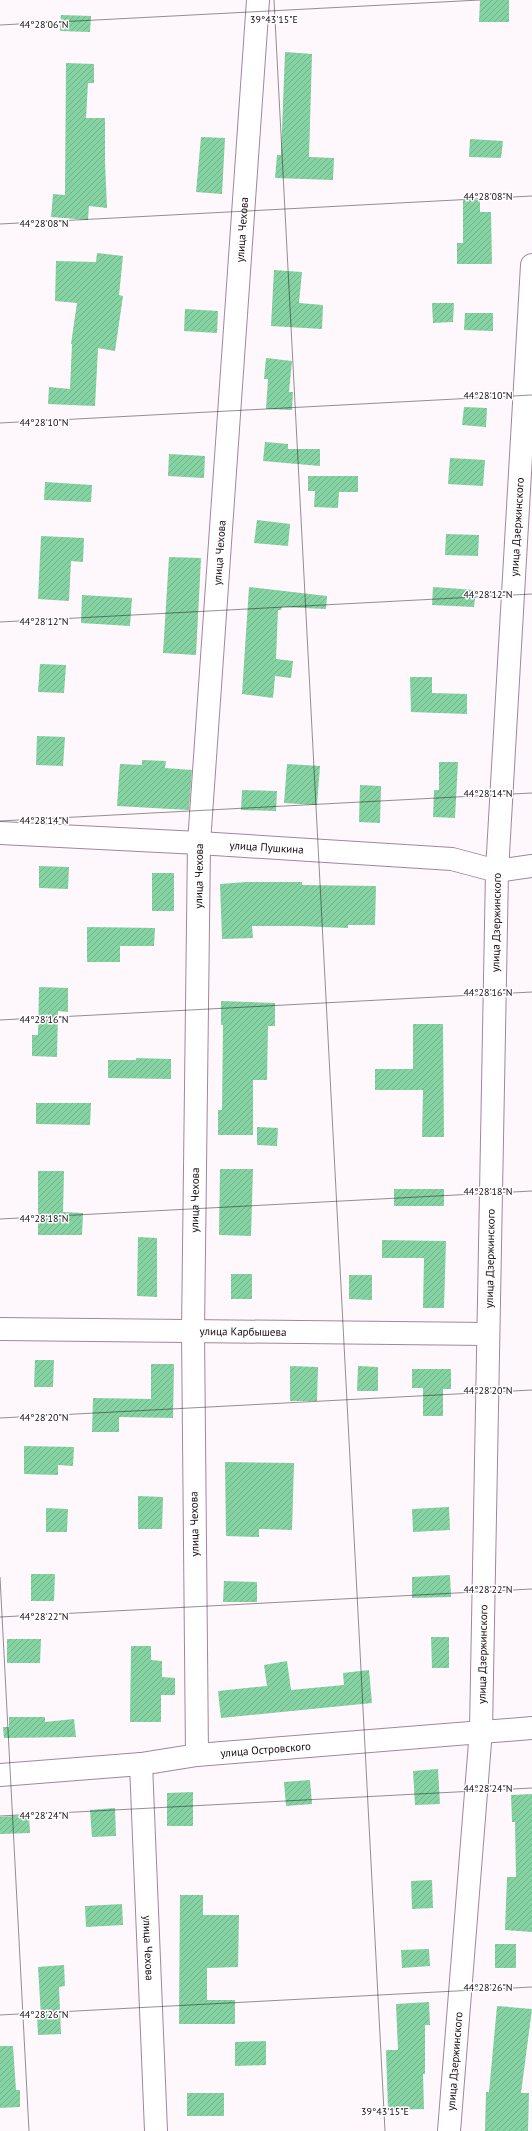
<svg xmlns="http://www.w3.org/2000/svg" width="532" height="2131" font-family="'PT Sans',sans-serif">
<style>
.building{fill:url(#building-hatch)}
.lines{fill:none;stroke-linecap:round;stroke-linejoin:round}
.minor-casing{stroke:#a4859b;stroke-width:24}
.minor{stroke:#fff;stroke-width:22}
.ticks{fill:none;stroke:#150a12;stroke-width:1;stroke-opacity:0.45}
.labels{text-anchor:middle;stroke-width:3;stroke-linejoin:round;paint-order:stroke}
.street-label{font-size:11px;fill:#150a12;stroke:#fff}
.ticks-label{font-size:10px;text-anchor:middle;fill:#150a12;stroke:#fff;stroke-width:3;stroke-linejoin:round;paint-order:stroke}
</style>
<defs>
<pattern id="building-hatch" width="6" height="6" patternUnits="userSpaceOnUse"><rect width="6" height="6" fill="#85d2a2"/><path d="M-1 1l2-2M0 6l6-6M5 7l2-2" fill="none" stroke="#72b38a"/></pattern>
</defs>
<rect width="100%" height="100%" fill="#fef7fc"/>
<g class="building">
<polygon points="480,0 509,0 509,22 479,22"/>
<polygon points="61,15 91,16 90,32 60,31"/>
<polygon points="285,52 312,54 309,157 334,158 333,180 275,178 277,155 281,155"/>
<polygon points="66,63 94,64 94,83 88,83 86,118 105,118 105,161 107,208 89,206 88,220 51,217 53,194 65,195"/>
<polygon points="201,137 225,138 222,194 196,192"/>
<polygon points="470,139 503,141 501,158 469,157"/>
<polygon points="463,200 480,200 480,212 491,212 492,264 457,264 457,243 463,243"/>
<polygon points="97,253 123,256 119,295 123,296 115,351 98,348 95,406 48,404 49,387 70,389 72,344 71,344 77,303 55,301 56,261 96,262"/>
<polygon points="274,270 302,272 299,303 323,305 322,329 271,326"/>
<polygon points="432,303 454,303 453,322 433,323"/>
<polygon points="185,309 218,311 217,333 184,331"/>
<polygon points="465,313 493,313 493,331 464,330"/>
<polygon points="266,358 292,361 289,392 293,392 292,410 266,409 268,379 264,379"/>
<polygon points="464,407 487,408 486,427 462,425"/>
<polygon points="265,442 288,444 288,449 320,449 320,466 263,461"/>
<polygon points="169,454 205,456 204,478 168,476"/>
<polygon points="450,458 485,460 483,486 448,484"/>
<polygon points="308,476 358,476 358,492 339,492 338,508 314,507 315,491 308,491"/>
<polygon points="45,482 92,485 91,502 44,500"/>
<polygon points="257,520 290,524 288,546 254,543"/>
<polygon points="446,534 479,535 478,556 445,555"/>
<polygon points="41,536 84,538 83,562 71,561 69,601 38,599"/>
<polygon points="169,557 201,558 196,655 163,653"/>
<polygon points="249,587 327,596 326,609 282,607 281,610 278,610 276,659 293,661 291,678 275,676 273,698 242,694"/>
<polygon points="433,587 476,590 474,607 432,605"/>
<polygon points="82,595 132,598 130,626 81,623"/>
<polygon points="40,664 66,665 64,693 38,692"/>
<polygon points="410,677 432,677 432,693 467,694 467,714 411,712"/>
<polygon points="37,736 65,737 63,766 36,765"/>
<polygon points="142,760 166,761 165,768 192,770 189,810 117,806 120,764 142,765"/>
<polygon points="439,762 458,762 455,818 433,817 434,790 439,790"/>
<polygon points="287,764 320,766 317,805 284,803"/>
<polygon points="360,785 381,786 380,823 359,822"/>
<polygon points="242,790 277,791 276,811 241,810"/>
<polygon points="39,866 69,867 68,889 39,888"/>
<rect x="152" y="873" width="22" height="38"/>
<polygon points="246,882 302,882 302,885 376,886 375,925 348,925 348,928 299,926 252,926 253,938 222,939 220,884"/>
<polygon points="87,927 155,928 154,946 120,946 120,962 87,962"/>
<polygon points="39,987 68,988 68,1012 58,1011 57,1057 32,1056 32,1035 38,1035"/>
<polygon points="221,1001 275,1003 275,1026 268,1026 267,1080 253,1080 253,1135 218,1135 218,1110 222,1110 223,1025 221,1025"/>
<polygon points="413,1024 443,1024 444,1137 422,1137 423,1090 375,1090 375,1069 413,1069"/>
<polygon points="136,1058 171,1059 171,1079 108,1078 108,1060 136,1060"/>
<polygon points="36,1103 91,1103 90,1125 36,1124"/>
<polygon points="257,1127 278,1128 277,1146 257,1145"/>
<polygon points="220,1169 253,1169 251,1236 219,1235"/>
<polygon points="38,1171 64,1171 63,1212 83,1213 82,1235 38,1235"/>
<rect x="394" y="1189" width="50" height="17"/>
<polygon points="138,1237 157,1238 157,1297 137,1296"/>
<polygon points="382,1240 446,1241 444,1308 423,1308 424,1258 382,1258"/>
<rect x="231" y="1274" width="21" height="25"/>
<polygon points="349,1275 372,1275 372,1300 349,1299"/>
<polygon points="35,1360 54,1360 53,1387 34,1387"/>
<polygon points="151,1364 174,1364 173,1418 119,1417 119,1432 92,1432 93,1398 151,1399"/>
<polygon points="290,1366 318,1367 317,1401 290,1401"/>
<polygon points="358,1366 378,1367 378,1391 357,1391"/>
<polygon points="412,1369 451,1369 451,1389 443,1389 443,1416 423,1416 423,1388 412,1388"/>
<polygon points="24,1446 74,1447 73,1466 58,1465 58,1475 24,1474"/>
<polygon points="225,1462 294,1463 292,1530 259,1529 259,1537 226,1536"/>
<polygon points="138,1496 163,1497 162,1529 138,1529"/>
<polygon points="449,1507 450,1530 413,1532 412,1509"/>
<polygon points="46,1508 68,1509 67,1532 46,1532"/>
<polygon points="31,1574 55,1574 54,1601 31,1601"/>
<polygon points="450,1575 451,1597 412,1598 412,1577"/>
<polygon points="224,1581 257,1582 257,1602 223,1602"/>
<polygon points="431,1637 449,1637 449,1668 432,1668"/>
<polygon points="7,1639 41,1639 40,1663 7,1663"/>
<polygon points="131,1646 151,1646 151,1660 162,1661 162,1677 175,1678 175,1695 161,1695 161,1722 130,1722"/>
<polygon points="287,1661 291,1690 344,1685 343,1673 369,1670 372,1703 221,1718 218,1691 267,1686 264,1665"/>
<polygon points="9,1717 45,1717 45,1722 74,1719 76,1737 4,1738 3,1727 9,1727"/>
<polygon points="438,1769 440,1804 415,1805 413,1771"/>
<polygon points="310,1780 312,1804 286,1806 284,1782"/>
<polygon points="193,1792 193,1826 167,1826 167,1793"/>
<polygon points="532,1794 532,1932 505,1930 507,1877 516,1877 515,1822 512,1822 511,1795"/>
<polygon points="115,1808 116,1836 92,1837 90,1810"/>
<polygon points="29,1815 30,1833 0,1834 0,1817"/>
<polygon points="432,1880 433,1908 412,1909 411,1881"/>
<polygon points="180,1895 203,1895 203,1915 239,1915 238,1967 207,1968 207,2000 235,2000 235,2024 179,2024"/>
<polygon points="122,1904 123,1925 86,1927 85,1906"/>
<rect x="495" y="1944" width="21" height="24"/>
<polygon points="429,1949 430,1966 402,1968 401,1950"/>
<polygon points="64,1965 65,1986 59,1987 61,2034 38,2035 37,2016 41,2016 38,1967"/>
<polygon points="429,2002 430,2025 425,2025 425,2074 423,2074 424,2109 388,2110 386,2050 398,2050 396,2004"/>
<polygon points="497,2006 532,2009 521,2093 529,2093 528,2131 485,2131 486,2092 489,2092"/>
<polygon points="266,2041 266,2065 235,2066 235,2042"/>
<polygon points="0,2046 13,2046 16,2090 20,2090 20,2107 0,2108"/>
<rect x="187" y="2093" width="37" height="23"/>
</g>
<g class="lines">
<defs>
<g id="minor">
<path id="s1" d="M 0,833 L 199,843 L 452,859 L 497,871 L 532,866"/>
<path id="s2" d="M 0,1329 L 487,1334"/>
<path id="s3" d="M 197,1755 L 193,1331 L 199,843 L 258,0"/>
<path id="s4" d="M 141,1764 L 156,2131"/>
<path id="s5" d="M 0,1775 L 141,1764 L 197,1755 L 532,1728"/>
<path id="s6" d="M 449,2131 L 481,1730 L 497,871 L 532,265"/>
</g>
</defs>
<use href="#minor" class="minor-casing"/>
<use href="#minor" class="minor"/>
</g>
<path class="ticks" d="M 274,0 L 385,2131M 0,25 L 480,0M 0,224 L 532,196M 0,423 L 532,395M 0,622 L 532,594M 0,821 L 532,793M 0,1020 L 532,992M 0,1219 L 532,1191M 0,1418 L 532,1390M 0,1577 L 29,2131M 0,1617 L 532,1589M 0,1816 L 532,1788M 0,2015 L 532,1987"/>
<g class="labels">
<g class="street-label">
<text dy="4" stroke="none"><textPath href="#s3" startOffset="1527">улица Чехова</textPath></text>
<text dy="4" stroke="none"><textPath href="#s6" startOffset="1606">улица Дзержинского</textPath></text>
<text dy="4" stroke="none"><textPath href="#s3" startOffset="1203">улица Чехова</textPath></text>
<text dy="4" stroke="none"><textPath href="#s1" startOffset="267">улица Пушкина</textPath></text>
<text dy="4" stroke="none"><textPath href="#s3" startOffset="879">улица Чехова</textPath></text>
<text dy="4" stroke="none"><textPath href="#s6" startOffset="1210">улица Дзержинского</textPath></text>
<text dy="4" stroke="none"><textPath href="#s3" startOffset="555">улица Чехова</textPath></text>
<text dy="4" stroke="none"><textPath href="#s6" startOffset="874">улица Дзержинского</textPath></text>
<text dy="4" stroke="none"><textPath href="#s2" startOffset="243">улица Карбышева</textPath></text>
<text transform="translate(194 1524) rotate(-91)" y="4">улица Чехова</text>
<text dy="4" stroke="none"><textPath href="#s6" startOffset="478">улица Дзержинского</textPath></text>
<text dy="4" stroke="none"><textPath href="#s5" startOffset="267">улица Островского</textPath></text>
<text dy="4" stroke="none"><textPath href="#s4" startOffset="184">улица Чехова</textPath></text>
<text dy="4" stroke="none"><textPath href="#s6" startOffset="70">улица Дзержинского</textPath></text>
</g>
</g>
<g class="ticks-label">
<text x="274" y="23">39°43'15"E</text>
<text x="44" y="28">44°28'06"N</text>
<text x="488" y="200">44°28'08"N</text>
<text x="44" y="227">44°28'08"N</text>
<text x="488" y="399">44°28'10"N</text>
<text x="44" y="426">44°28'10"N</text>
<text x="488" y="598">44°28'12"N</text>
<text x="44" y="625">44°28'12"N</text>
<text x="488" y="797">44°28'14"N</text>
<text x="44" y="824">44°28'14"N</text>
<text x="488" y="996">44°28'16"N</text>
<text x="44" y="1023">44°28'16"N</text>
<text x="488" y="1195">44°28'18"N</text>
<text x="44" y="1222">44°28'18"N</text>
<text x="488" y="1394">44°28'20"N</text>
<text x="44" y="1421">44°28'20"N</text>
<text x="488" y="1593">44°28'22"N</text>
<text x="44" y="1620">44°28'22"N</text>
<text x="488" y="1792">44°28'24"N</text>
<text x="44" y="1819">44°28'24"N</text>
<text x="488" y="1991">44°28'26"N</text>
<text x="44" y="2018">44°28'26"N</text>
<text x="385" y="2115">39°43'15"E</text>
</g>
</svg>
